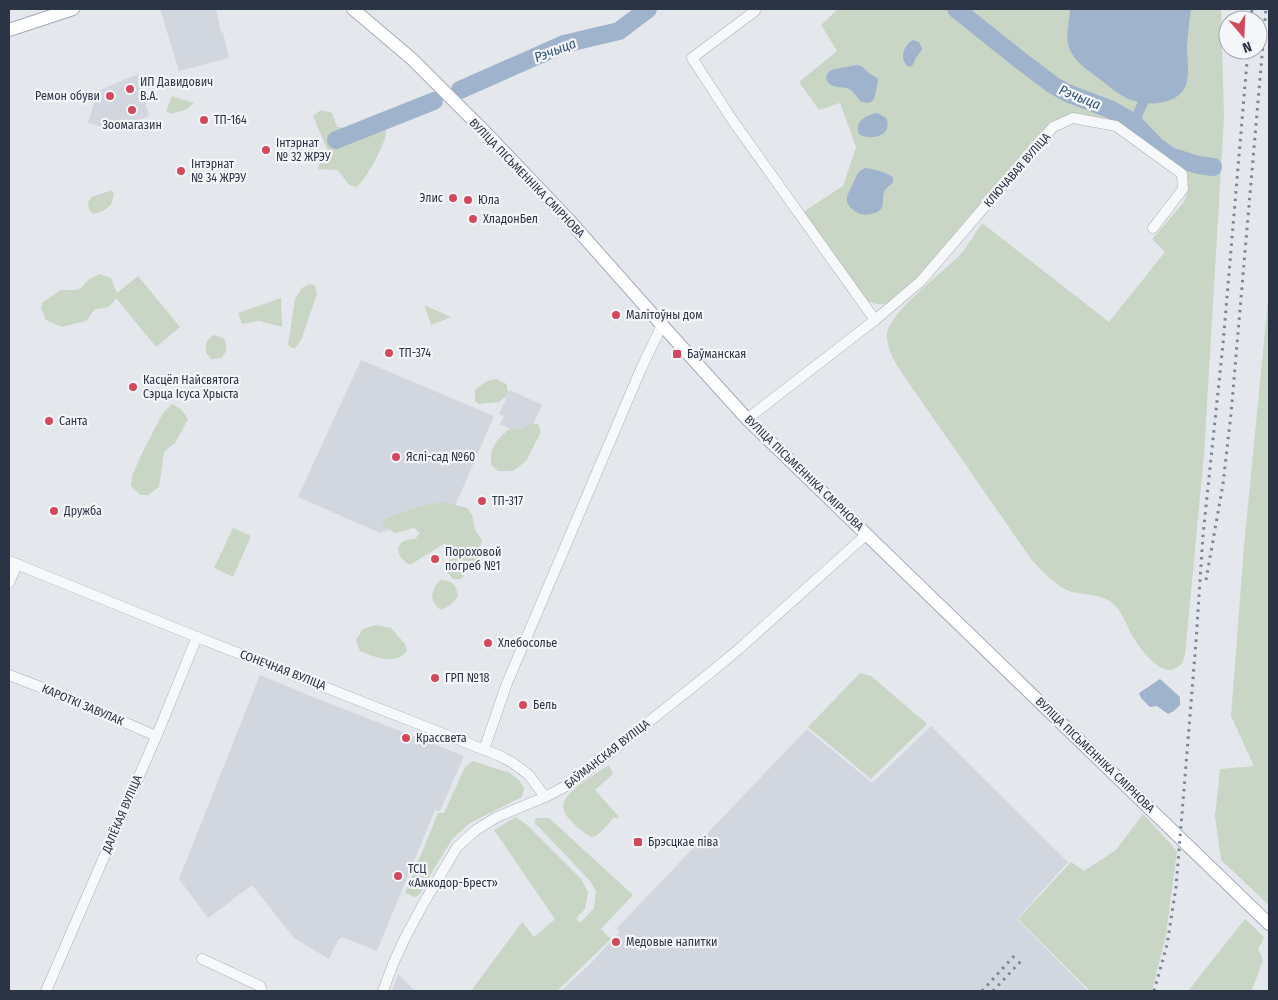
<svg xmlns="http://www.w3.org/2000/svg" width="1278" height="1000" font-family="'Fira Sans Condensed',sans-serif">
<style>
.built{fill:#d2d6de}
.green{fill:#c9d6c5}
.water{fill:#9fb4cc}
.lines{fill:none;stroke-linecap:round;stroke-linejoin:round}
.canal{stroke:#9fb4cc;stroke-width:10}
.river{stroke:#9fb4cc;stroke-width:18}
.minor-casing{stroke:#a9aeb7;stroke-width:11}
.major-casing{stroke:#a3abb8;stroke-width:14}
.minor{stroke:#f7f8fa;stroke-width:10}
.major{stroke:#fff;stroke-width:12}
.rail{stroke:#7d8696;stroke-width:3;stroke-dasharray:2.5 5;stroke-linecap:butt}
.poi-dot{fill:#d1495b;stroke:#f4f6f9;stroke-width:2}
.labels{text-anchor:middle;stroke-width:4.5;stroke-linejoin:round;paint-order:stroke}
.poi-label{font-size:12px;fill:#2b3445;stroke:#f4f6f9;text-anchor:start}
.street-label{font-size:12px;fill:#2b3445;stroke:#f4f6f9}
.water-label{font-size:14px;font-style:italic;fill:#34527a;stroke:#f4f6f9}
</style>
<rect width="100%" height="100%" fill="#e4e7ec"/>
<g class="built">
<polygon points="160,9 216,9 221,33 223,32 229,58 179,71"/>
<polygon points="138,74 149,116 112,129 88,123 98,91"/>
<polygon points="361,360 494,416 455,506 380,533 298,497"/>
<polygon points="510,390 542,405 527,437 500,424 504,416 499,414"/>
<polygon points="260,675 318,699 464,756 440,811 435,810 377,951 342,937 338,940 329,959 294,938 252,885 208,918 179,879"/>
<polygon points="931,726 1068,862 1017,919 1087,990 1086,991 561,991 590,964 620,932 616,929 807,729 872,783"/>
<polygon points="398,974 415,991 392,991"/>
</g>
<g class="green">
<path d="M 838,9 L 1221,9 L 1224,118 L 1204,455 L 1185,655 C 1183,663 1179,669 1170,670 C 1155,671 1137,644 1130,632 C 1127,625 1124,618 1120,612 C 1117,607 1114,604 1109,601 C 1098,594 1085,595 1072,592 C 1055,586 1043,572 1031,559 L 904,376 C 896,364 886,349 887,334 C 890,312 943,272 960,255 C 968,246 975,233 982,223 L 1109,322 L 1165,252 L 1152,239 L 1183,203 C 1188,194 1188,188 1186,178 L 1108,120 L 1052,124 L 1043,131 L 1034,140 L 914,281 C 896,298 886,314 861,297 L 803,212 L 843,186 L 856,147 L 840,103 L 819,110 L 799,82 L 837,51 L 821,25 Z"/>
<polygon points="172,96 194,103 187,109 171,114 166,111"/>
<path d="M 321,110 L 332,113 L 337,127 L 345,128 L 368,120 L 377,118 L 386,126 C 386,130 386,134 385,138 C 382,149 365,182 356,187 L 349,185 L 338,170 L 318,169 L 322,156 L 328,151 L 313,116 Z"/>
<polygon points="112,190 114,194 111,205 103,211 93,214 89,210 88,202 92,197"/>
<path d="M 99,274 L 111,278 L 117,293 L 138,276 L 180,327 L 156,347 L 116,298 C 111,308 105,308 95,309 L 86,321 L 62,327 L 46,320 L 41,308 L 43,302 L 61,290 L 75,290 L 81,288 L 88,280 Z"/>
<polygon points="310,284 315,286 317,294 301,340 295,348 292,348 288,345 295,299 302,288"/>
<polygon points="1269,290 1269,905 1221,860 1215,816 1220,769 1254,766 1231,716 1244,546"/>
<polygon points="281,298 282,327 259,321 242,324 238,313"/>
<polygon points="424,305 451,317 431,325"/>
<polygon points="213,335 223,338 226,342 226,351 222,358 211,359 206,353 206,342"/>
<path d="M 496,379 L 506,384 L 509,394 L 499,402 L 479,404 L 475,401 L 475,390 C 482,384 487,380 496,379 Z"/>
<polygon points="172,404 181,409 188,419 175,443 164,452 159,487 148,495 140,495 131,486 132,476 142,453 163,413"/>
<path d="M 531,424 L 538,424 L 541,432 L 526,461 L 513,471 L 498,471 L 491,465 C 490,446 496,441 509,429 L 521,430 Z"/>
<path d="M 442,502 L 467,508 L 472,515 L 475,530 L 482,540 L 476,561 L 461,579 L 453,579 L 447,572 L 445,563 L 456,555 L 445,543 L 410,565 C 400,560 391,545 407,540 C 409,539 412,539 415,539 L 420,533 L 414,528 L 395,533 L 384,526 L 382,521 C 401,511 421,506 442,502 Z"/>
<polygon points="233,528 251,536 233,577 214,568"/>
<path d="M 440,580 C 452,580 456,584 458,596 C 453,603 449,607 441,610 C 428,600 431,591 440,580 Z"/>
<path d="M 376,625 L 391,628 L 405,644 L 407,651 C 395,666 375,657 360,651 L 356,640 L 363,629 Z"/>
<polygon points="860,673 871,676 927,724 871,779 808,727"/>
<polygon points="473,761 510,773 519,780 524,788 522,797 470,823 453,838 433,870 423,889 418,896 415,897 405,893 438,813 444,813 465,767"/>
<path d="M 609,765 L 613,774 L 595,790 L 620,818 L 613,818 C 609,823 599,836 593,837 C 587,837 569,820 566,815 C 563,810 562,804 565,800 C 573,787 596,774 609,765 Z"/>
<polygon points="1143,814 1177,851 1166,935 1152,991 1088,991 1088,989 1018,919 1071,862 1084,871 1116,850"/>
<polygon points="516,817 526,824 581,879 588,892 585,909 576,918 580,923 594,908 596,891 590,881 534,822 536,818 549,818 633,895 601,929 611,939 557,991 471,991 522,922 534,937 555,919 494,830"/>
<polygon points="1245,919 1264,937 1258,949 1263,960 1255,982 1251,991 1188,991"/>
</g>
<g class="water">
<path d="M 1070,9 L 1191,9 C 1189,21 1188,34 1187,47 C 1187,60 1191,77 1184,89 C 1174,106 1145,106 1128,99 C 1116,93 1105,83 1094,75 C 1085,68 1075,61 1070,50 C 1064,38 1070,22 1070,9 Z"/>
<path d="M 913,40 L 919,42 L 922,48 C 921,53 918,54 916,58 C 914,61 914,64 912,66 L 908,67 C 899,58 903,46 913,40 Z"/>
<path d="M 856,65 C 863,65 863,68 868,72 C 871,75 875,76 878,79 C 878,83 877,86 876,91 C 874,101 872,106 860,101 C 857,97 854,92 849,89 C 842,86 832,89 827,81 C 825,76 827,73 831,70 Z"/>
<path d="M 878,113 L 886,118 C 894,135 871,142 859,134 C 854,121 867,114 878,113 Z"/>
<path d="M 865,168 C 870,168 892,174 893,178 C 895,183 888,186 885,190 C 880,201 888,211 871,214 C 866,215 861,215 856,212 C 843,203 846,197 852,186 C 856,178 856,172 865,168 Z"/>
<polygon points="1160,679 1180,697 1180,705 1174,711 1168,714 1157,706 1150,707 1141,698 1139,693"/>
</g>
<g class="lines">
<polyline class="canal" points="1134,123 1148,91"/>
<g class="river">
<polyline points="956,9 1025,64 1053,85 1067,93 1112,110 1134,123 1156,146 1170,156 1198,165 1213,167"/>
<polyline points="460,90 564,44 619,31 648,9"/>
<polyline points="336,140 434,101"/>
</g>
<defs>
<g id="minor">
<polyline points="753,9 755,11 692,58 733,121 875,320"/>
<polyline points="747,419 875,320 921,281 1053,127 1073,118 1116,126 1182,174 1183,189 1153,228"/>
<polyline points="9,561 197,637 500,756 513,763 529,775 545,797"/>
<polyline points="9,583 17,564"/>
<polyline points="9,675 66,697 156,736"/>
<polyline points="483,749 486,744 507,683 641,369 662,325"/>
<polyline points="202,959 260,986 262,991"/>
<polyline points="46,991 159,730 197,637"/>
<polyline points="383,991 393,964 405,938 422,906 457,847 476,830 497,817 545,797 572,783 710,673 739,649 867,534"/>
</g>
<g id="major">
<polyline points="353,9 412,59 488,135 568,219 662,325 747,419 1269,924"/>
<polyline points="9,30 73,9"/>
</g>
</defs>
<use href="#minor" class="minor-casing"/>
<use href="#major" class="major-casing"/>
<use href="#minor" class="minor"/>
<use href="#major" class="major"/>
<g class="rail">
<polyline points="1251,20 1252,9"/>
<polyline points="1206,580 1223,484 1231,414 1266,9"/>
<polyline points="982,991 1015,955"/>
<polyline points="993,991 1022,960"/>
<polyline points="1154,991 1167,945 1176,887 1196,642 1203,535 1223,344 1248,50"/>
</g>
</g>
<g class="poi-dot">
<circle cx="130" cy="89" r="5"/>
<circle cx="110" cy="96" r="5"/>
<circle cx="132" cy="110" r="5"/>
<circle cx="204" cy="120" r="5"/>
<circle cx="266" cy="150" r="5"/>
<circle cx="181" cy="171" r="5"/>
<circle cx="453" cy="198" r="5"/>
<circle cx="468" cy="200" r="5"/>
<circle cx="473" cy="219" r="5"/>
<circle cx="616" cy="315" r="5"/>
<circle cx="389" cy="353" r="5"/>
<rect x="672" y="349" width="10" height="10" rx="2.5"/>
<circle cx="133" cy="387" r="5"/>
<circle cx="49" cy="421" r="5"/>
<circle cx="396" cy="457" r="5"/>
<circle cx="482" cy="501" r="5"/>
<circle cx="54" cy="511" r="5"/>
<circle cx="435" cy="559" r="5"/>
<circle cx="488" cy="643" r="5"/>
<circle cx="435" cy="678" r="5"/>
<circle cx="523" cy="705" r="5"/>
<circle cx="406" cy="738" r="5"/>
<rect x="633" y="837" width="10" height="10" rx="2.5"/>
<circle cx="398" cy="876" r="5"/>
<circle cx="616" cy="942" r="5"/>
</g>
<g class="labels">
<g class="poi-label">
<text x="140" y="86">ИП Давидович<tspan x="140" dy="14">В.А.</tspan></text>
<text x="100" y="100" text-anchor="end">Ремон обуви</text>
<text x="214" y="124">ТП-164</text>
<text x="132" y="129" text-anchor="middle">Зоомагазин</text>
<text x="276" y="147">Інтэрнат<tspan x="276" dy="14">№ 32 ЖРЭУ</tspan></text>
<text x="191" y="168">Інтэрнат<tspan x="191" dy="14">№ 34 ЖРЭУ</tspan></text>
<text x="443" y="202" text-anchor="end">Элис</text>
<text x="478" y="204">Юла</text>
<text x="483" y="223">ХладонБел</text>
<text x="626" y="319">Малітоўны дом</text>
<text x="399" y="357">ТП-374</text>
<text x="687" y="358">Баўманская</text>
<text x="143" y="384">Касцёл Найсвятога<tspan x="143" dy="14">Сэрца Ісуса Хрыста</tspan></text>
<text x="59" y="425">Санта</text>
<text x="406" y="461">Яслі-сад №60</text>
<text x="492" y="505">ТП-317</text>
<text x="64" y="515">Дружба</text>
<text x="445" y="556">Пороховой<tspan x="445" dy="14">погреб №1</tspan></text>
<text x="498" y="647">Хлебосолье</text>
<text x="445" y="682">ГРП №18</text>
<text x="533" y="709">Бель</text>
<text x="416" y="742">Крассвета</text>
<text x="648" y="846">Брэсцкае піва</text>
<text x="408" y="873">ТСЦ<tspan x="408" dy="14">«Амкодор-Брест»</tspan></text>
<text x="626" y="946">Медовые напитки</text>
</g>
<g class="street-label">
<text transform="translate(1017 170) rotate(-49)" y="4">КЛЮЧАВАЯ ВУЛІЦА</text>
<text transform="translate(527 178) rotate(46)" y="4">ВУЛІЦА ПІСЬМЕННІКА СМІРНОВА</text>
<text transform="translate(804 473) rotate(44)" y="4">ВУЛІЦА ПІСЬМЕННІКА СМІРНОВА</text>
<text transform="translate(283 670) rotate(21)" y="4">СОНЕЧНАЯ ВУЛІЦА</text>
<text transform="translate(83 705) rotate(23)" y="4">КАРОТКІ ЗАВУЛАК</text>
<text transform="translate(607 754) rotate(-38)" y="4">БАЎМАНСКАЯ ВУЛІЦА</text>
<text transform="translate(1095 755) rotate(44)" y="4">ВУЛІЦА ПІСЬМЕННІКА СМІРНОВА</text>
<text transform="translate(122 814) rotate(-67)" y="4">ДАЛЁКАЯ ВУЛІЦА</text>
</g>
<g class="water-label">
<text transform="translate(555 50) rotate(-21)" y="5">Рэчыца</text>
<text transform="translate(1080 97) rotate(22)" y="5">Рэчыца</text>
</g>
</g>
<rect width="1278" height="1000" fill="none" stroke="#2b3445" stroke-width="20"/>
<g transform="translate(1243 35) rotate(161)"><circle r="24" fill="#f4f6f9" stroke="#a4a8b1"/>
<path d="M0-4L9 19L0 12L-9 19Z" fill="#d1495b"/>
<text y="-8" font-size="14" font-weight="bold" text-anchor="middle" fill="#2b3445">N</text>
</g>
</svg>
